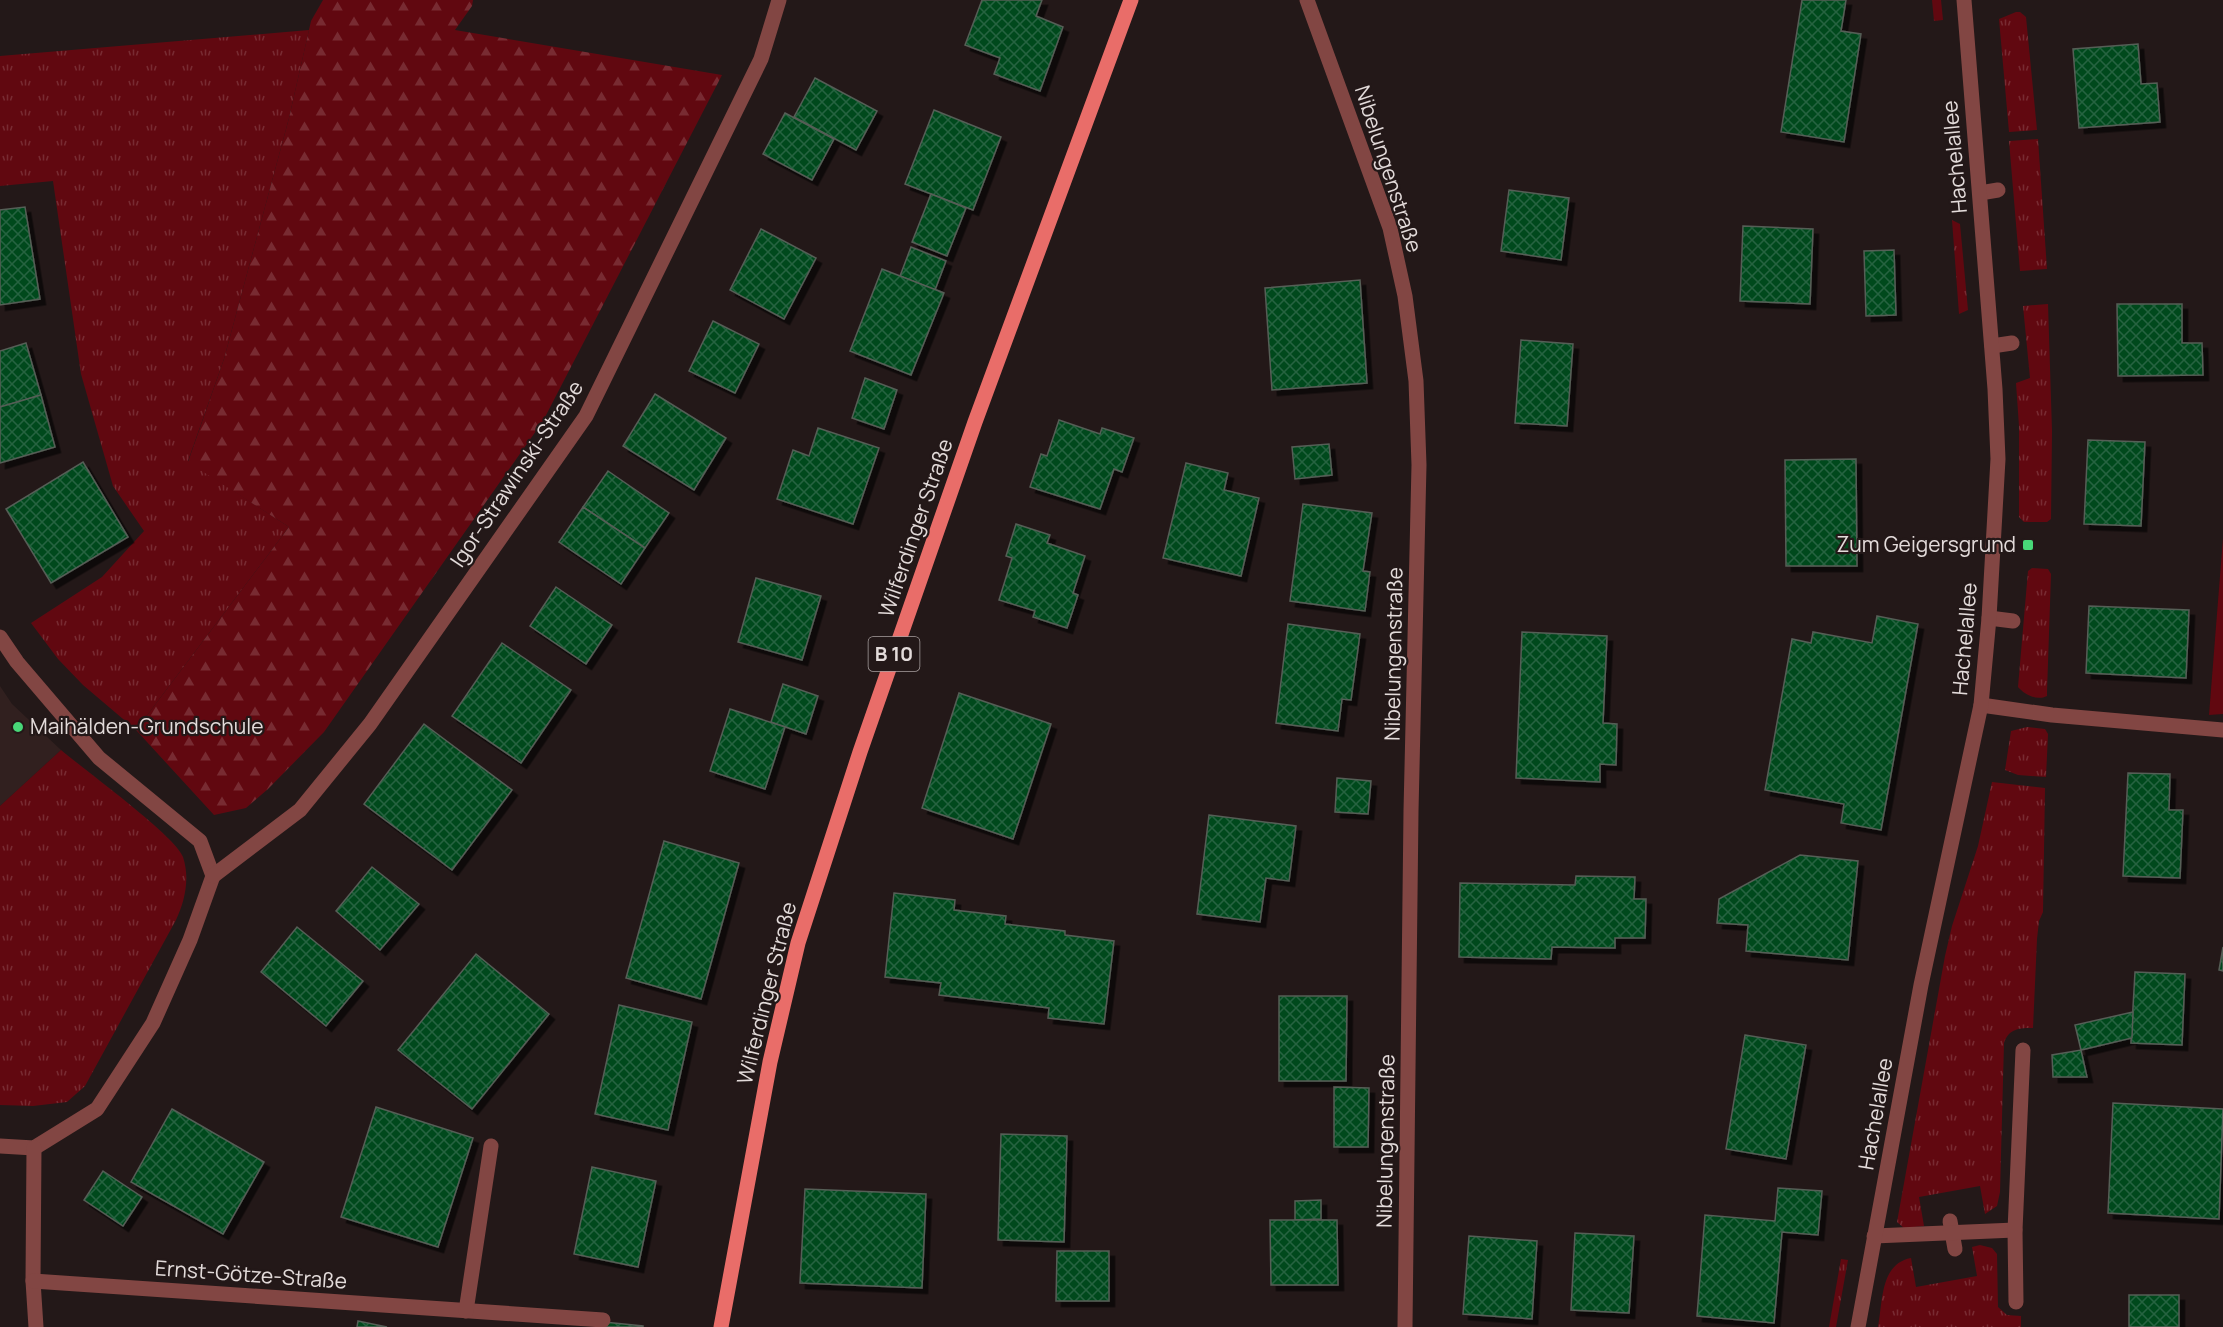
<svg xmlns="http://www.w3.org/2000/svg" width="2223" height="1327" font-family="Manrope,sans-serif">
<style>
.built{fill:#31201f}
.grass{fill:url(#grass-tufts)}
.forest{fill:url(#forest-firs)}
.garden{fill:#610810}
.building{fill:url(#building-cross-hatch);stroke:#555e56;stroke-width:1.5;filter:url(#shadow)}
.lines{fill:none;stroke-linecap:round;stroke-linejoin:round}
.minor{stroke:#824643;stroke-width:15}
.major{stroke:#e96d69;stroke-width:15}
.poi-dot{fill:#48d778;stroke:#231818;stroke-width:2}
.labels{text-anchor:middle;stroke-width:4.5;stroke-linejoin:round;paint-order:stroke}
.shield{fill:#231818;stroke:#a9a0a0;stroke-width:1.5}
.shield-label{font-size:20px;font-weight:bold;fill:#e3dbda}
.street-label{font-size:21px;fill:#e3dbda;stroke:#231818}
.poi-label{font-size:21px;fill:#e3dbda;stroke:#231818;text-anchor:end}
</style>
<defs>
<pattern id="grass-tufts" width="24" height="20" patternUnits="userSpaceOnUse" patternTransform="scale(1.5)"><rect width="24" height="20" fill="#610810"/><path d="M3 7l-1-3M5 7V3M7 7l1-3M15 17l-1-3M17 17v-4M19 17l1-3" fill="none" stroke="#782b32"/></pattern>
<pattern id="forest-firs" width="22" height="20" patternUnits="userSpaceOnUse" patternTransform="scale(1.5)"><rect width="22" height="20" fill="#610810"/><path d="M5 1l3.5 6h-7zM16 11l3.5 6h-7z" fill="#782b32"/></pattern>
<pattern id="building-cross-hatch" width="8" height="8" patternUnits="userSpaceOnUse" patternTransform="scale(1.5)"><rect width="8" height="8" fill="#004a1f"/><path d="M0 0l8 8M0 8l8-8" fill="none" stroke="#25643f"/></pattern>
<filter id="shadow"><feDropShadow dx="5.5" dy="5.5" stdDeviation="0" flood-color="#0009"/></filter>
</defs>
<rect width="100%" height="100%" fill="#231818"/>
<polygon class="built" points="0,686 12,704 61,750 0,806"/>
<g class="grass">
<polygon points="1932,0 1941,0 1943,20 1934,21"/>
<polygon points="2016,12 2020,12 2026,17 2037,130 2009,132 1999,19"/>
<polygon points="309,30 289,118 224,359 188,461 289,527 136,730 83,685 58,659 31,623 102,577 144,531 113,486 81,374 53,181 0,186 0,56"/>
<polygon points="2038,139 2047,269 2020,271 2009,141"/>
<polygon points="1952,220 1960,224 1968,310 1959,314"/>
<polygon points="2048,304 2052,431 2051,519 2047,522 2024,522 2019,517 2019,426 2016,383 2030,378 2023,306"/>
<path d="M 2032,568 L 2048,569 L 2051,574 L 2047,692 L 2047,696 C 2037,701 2025,695 2018,687 L 2028,571 Z"/>
<polygon points="2027,727 2045,729 2048,734 2046,777 2018,775 2005,770 2011,731"/>
<path d="M 61,750 C 82,768 177,837 183,857 C 190,878 185,901 176,920 L 85,1086 L 67,1102 L 33,1106 L 0,1105 L 0,806 Z"/>
<path d="M 1992,782 L 2045,788 L 2043,912 L 2039,921 L 2037,939 L 2033,1028 C 2020,1028 2009,1028 2004,1043 L 2000,1192 L 1997,1206 L 1985,1214 L 1980,1186 L 1919,1197 L 1924,1226 L 1904,1228 L 1897,1222 L 1945,956 L 1952,926 L 1978,846 Z"/>
<path d="M 1980,1245 L 1992,1248 L 1997,1254 L 1998,1307 L 2007,1315 L 2021,1316 L 2021,1327 L 1878,1327 C 1883,1301 1880,1264 1911,1258 L 1916,1287 L 1977,1276 L 1972,1247 Z"/>
<polygon points="1841,1259 1848,1260 1836,1327 1829,1327"/>
</g>
<polygon class="forest" points="323,0 473,0 472,6 455,30 722,75 543,421 324,732 268,789 246,808 214,815 136,730 289,527 188,462 224,359 289,118 311,21"/>
<polygon class="garden" points="2223,538 2223,714 2209,715"/>
<g class="building">
<polygon points="982,0 1042,0 1036,16 1063,27 1040,91 994,74 1000,58 965,45"/>
<polygon points="1802,0 1846,0 1841,31 1861,34 1844,142 1781,132"/>
<polygon points="2138,44 2141,84 2157,83 2160,122 2079,128 2073,49"/>
<polygon points="815,78 877,111 856,150 794,117"/>
<polygon points="934,110 1001,137 973,210 905,184"/>
<polygon points="785,113 834,139 812,180 763,154"/>
<polygon points="1509,190 1569,198 1561,260 1501,251"/>
<polygon points="931,194 966,208 947,256 912,242"/>
<polygon points="25,207 40,299 0,305 0,210"/>
<polygon points="1743,226 1813,229 1810,304 1740,301"/>
<polygon points="761,229 816,258 784,319 730,290"/>
<polygon points="911,247 946,261 935,290 900,276"/>
<polygon points="1894,250 1896,315 1866,316 1864,251"/>
<polygon points="882,269 944,293 911,375 850,351"/>
<polygon points="1360,280 1367,383 1272,390 1265,288"/>
<polygon points="2117,304 2182,304 2182,343 2202,343 2203,375 2118,376"/>
<polygon points="713,321 759,344 735,393 689,371"/>
<polygon points="1521,340 1573,344 1567,426 1515,423"/>
<polygon points="26,343 41,395 0,407 0,351"/>
<polygon points="865,378 897,390 884,429 852,418"/>
<polygon points="655,394 726,438 694,490 623,446"/>
<polygon points="41,395 55,447 0,463 0,407"/>
<polygon points="1059,420 1100,434 1102,428 1134,438 1122,472 1114,469 1100,509 1030,487 1041,454 1047,456"/>
<polygon points="818,428 879,448 853,524 777,499 793,450 809,456"/>
<polygon points="2088,440 2145,442 2141,526 2084,524"/>
<polygon points="1329,444 1332,475 1295,479 1292,447"/>
<polygon points="1856,459 1857,566 1786,566 1785,460"/>
<polygon points="83,462 128,537 51,583 6,509"/>
<polygon points="1186,463 1228,473 1224,490 1259,498 1241,576 1163,558"/>
<polygon points="608,471 669,513 645,548 583,507"/>
<polygon points="1303,504 1372,513 1363,571 1370,572 1365,611 1290,601"/>
<polygon points="583,507 645,548 621,584 559,542"/>
<polygon points="1016,524 1050,535 1047,543 1085,556 1073,593 1078,595 1067,628 1033,617 1035,611 999,600 1012,558 1006,556"/>
<polygon points="756,578 821,596 802,660 738,642"/>
<polygon points="556,587 612,625 586,664 530,626"/>
<polygon points="2089,606 2189,610 2186,678 2086,673"/>
<polygon points="1877,616 1918,624 1881,830 1841,823 1844,804 1765,790 1792,639 1811,643 1813,632 1872,643"/>
<polygon points="1288,624 1360,634 1351,700 1342,699 1338,731 1276,723"/>
<polygon points="1522,632 1607,636 1603,723 1617,724 1616,765 1600,764 1600,782 1516,778"/>
<polygon points="502,643 571,690 521,763 452,716"/>
<polygon points="783,684 818,696 806,734 771,722"/>
<polygon points="959,693 1051,724 1013,839 922,808"/>
<polygon points="730,709 785,727 765,789 710,771"/>
<polygon points="424,724 512,790 452,870 364,804"/>
<polygon points="2128,773 2170,774 2169,810 2183,810 2180,878 2123,876"/>
<polygon points="1337,778 1371,781 1368,814 1335,812"/>
<polygon points="1209,815 1296,826 1289,881 1266,878 1260,922 1197,914"/>
<polygon points="664,841 739,863 701,999 626,978"/>
<polygon points="1800,855 1858,861 1848,960 1746,951 1748,925 1717,923 1719,899"/>
<polygon points="372,867 419,904 380,950 336,911"/>
<polygon points="1576,876 1635,877 1634,899 1646,899 1645,938 1615,938 1615,948 1552,947 1551,959 1459,957 1460,883 1575,885"/>
<polygon points="894,893 955,900 954,910 1006,916 1005,924 1065,931 1065,935 1114,941 1104,1024 1048,1018 1049,1008 939,995 941,983 885,977"/>
<polygon points="297,927 363,981 326,1026 261,972"/>
<polygon points="2223,947 2223,971 2219,970"/>
<polygon points="476,954 549,1014 472,1109 398,1050"/>
<polygon points="2135,972 2185,974 2182,1045 2131,1043"/>
<polygon points="1279,996 1347,996 1346,1081 1279,1081"/>
<polygon points="619,1005 692,1022 668,1130 595,1114"/>
<polygon points="2133,1012 2132,1038 2081,1050 2075,1025"/>
<polygon points="1745,1035 1806,1045 1786,1159 1726,1149"/>
<polygon points="2081,1050 2087,1077 2053,1077 2052,1055"/>
<polygon points="1334,1087 1369,1088 1368,1147 1334,1147"/>
<polygon points="2113,1103 2223,1109 2219,1219 2108,1213"/>
<polygon points="376,1107 473,1138 438,1247 341,1217"/>
<polygon points="172,1109 264,1162 223,1234 131,1182"/>
<polygon points="1001,1134 1067,1136 1064,1242 998,1240"/>
<polygon points="592,1167 656,1181 638,1267 574,1254"/>
<polygon points="103,1171 142,1197 123,1226 84,1200"/>
<polygon points="1778,1188 1822,1191 1818,1235 1782,1232 1774,1323 1697,1316 1705,1215 1775,1221"/>
<polygon points="805,1189 926,1194 922,1288 800,1283"/>
<polygon points="1321,1200 1321,1219 1295,1220 1295,1201"/>
<polygon points="1270,1220 1337,1220 1338,1285 1271,1285"/>
<polygon points="1575,1233 1634,1236 1629,1313 1571,1310"/>
<polygon points="1469,1236 1537,1241 1532,1319 1463,1314"/>
<polygon points="1057,1251 1109,1251 1109,1301 1056,1301"/>
<rect x="2129" y="1295" width="50" height="32"/>
<polygon points="358,1321 387,1327 357,1327"/>
<polygon points="604,1322 643,1326 643,1327 604,1327"/>
</g>
<g class="lines">
<g class="minor">
<polyline points="1307,0 1390,228 1405,296 1416,381 1419,465 1411,811 1405,1327"/>
<polyline points="1980,193 1998,190"/>
<polyline points="1992,346 2012,343"/>
<polyline points="1989,618 2013,621"/>
<polyline points="0,637 17,662 99,758 200,841 213,876 190,940 153,1023 97,1109 34,1148 0,1146"/>
<polyline points="1981,705 2052,715 2223,730"/>
<polyline points="213,876 300,810 370,724 586,416 761,59 779,0"/>
<polyline points="34,1148 33,1281 36,1327"/>
<polyline points="1950,1221 1955,1249"/>
<polyline points="1874,1236 2015,1230"/>
<polyline points="33,1281 603,1320"/>
<polyline points="2016,1302 2015,1230 2023,1050"/>
<polyline points="466,1311 491,1146"/>
<polyline points="1858,1327 1921,985 1981,705 1989,618 1998,459 1995,389 1964,0"/>
</g>
<polyline class="major" points="721,1327 770,1062 798,943 860,752 975,422 1131,0"/>
</g>
<g class="poi-dot">
<rect x="2022" y="539" width="12" height="12" rx="3"/>
<circle cx="18" cy="727" r="6"/>
</g>
<g class="labels">
<rect class="shield" x="868.5" y="637" width="51" height="34" rx="4.5"/>
<g class="shield-label">
<text x="894" y="661">B 10</text>
</g>
<g class="street-label">
<text transform="translate(1955 157) rotate(-95)" y="7">Hachelallee</text>
<text transform="translate(1388 169) rotate(72)" y="7">Nibelungenstraße</text>
<text transform="translate(517 474) rotate(-56)" y="7">Igor-Strawinski-Straße</text>
<text transform="translate(916 528) rotate(-71)" y="7">Wilferdinger Straße</text>
<text transform="translate(1965 639) rotate(-85)" y="7">Hachelallee</text>
<text transform="translate(1394 654) rotate(-89)" y="7">Nibelungenstraße</text>
<text transform="translate(767 993) rotate(-76)" y="7">Wilferdinger Straße</text>
<text transform="translate(1876 1114) rotate(-80)" y="7">Hachelallee</text>
<text transform="translate(1386 1141) rotate(-89)" y="7">Nibelungenstraße</text>
<text transform="translate(251 1275) rotate(4)" y="7">Ernst-Götze-Straße</text>
</g>
<g class="poi-label">
<text x="2016" y="552">Zum Geigersgrund</text>
<text x="30" y="734" text-anchor="start">Maihälden-Grundschule</text>
</g>
</g>
</svg>
